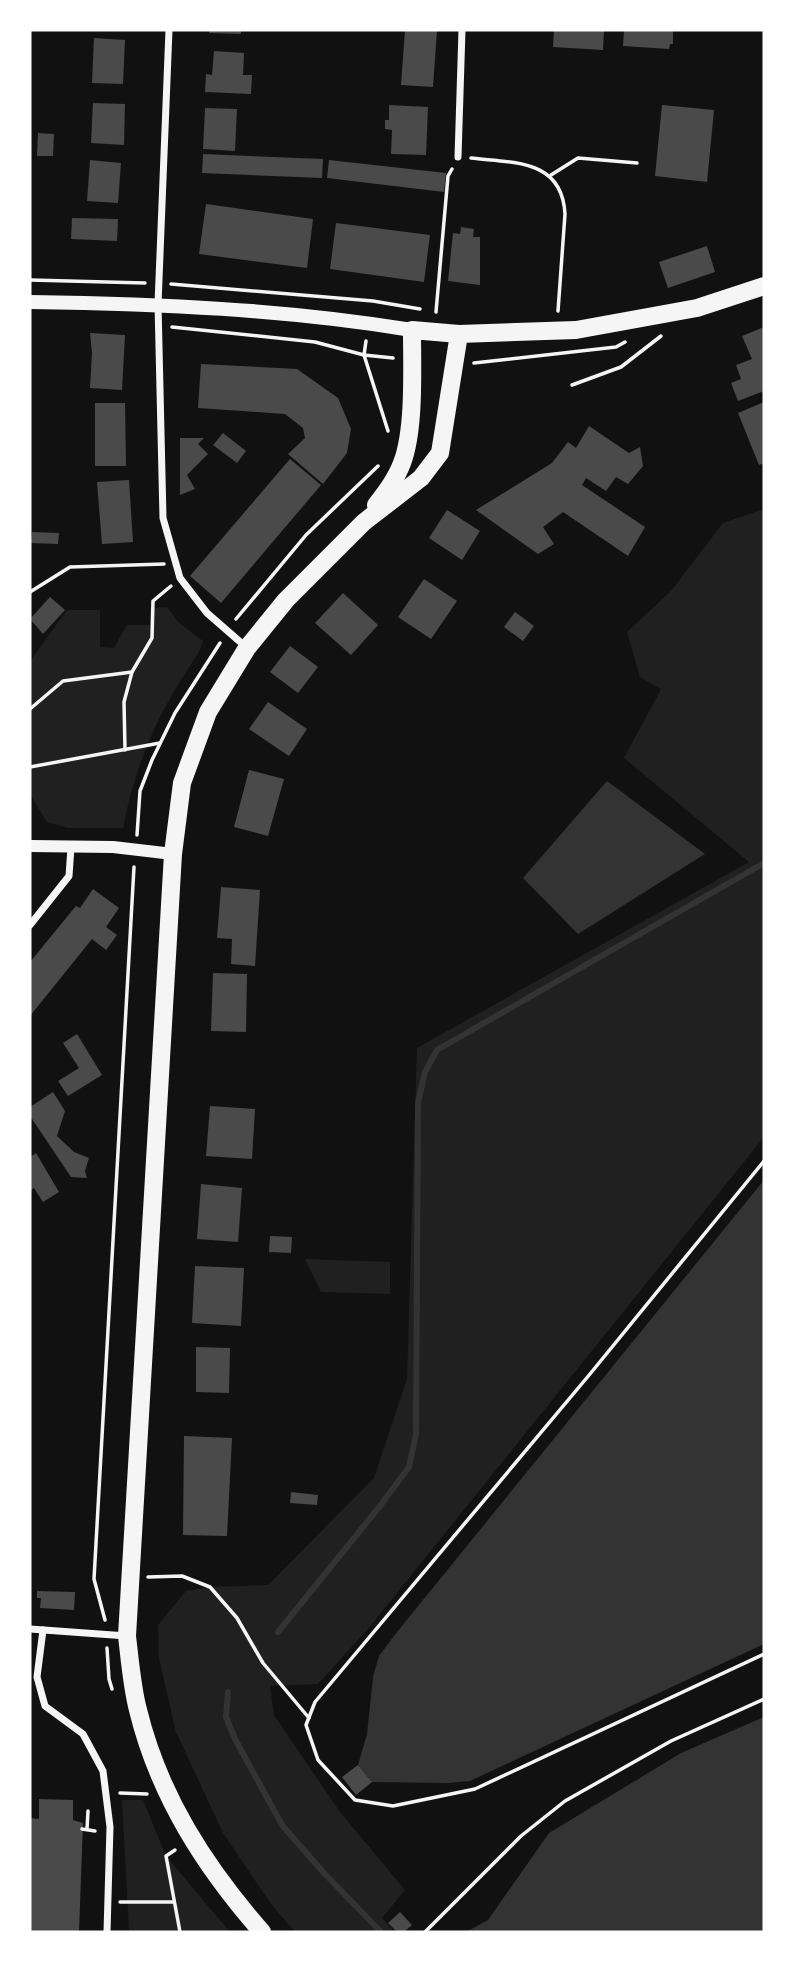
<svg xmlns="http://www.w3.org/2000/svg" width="794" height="1962" font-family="'Source Sans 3',sans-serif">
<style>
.green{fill:#202020}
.water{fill:#333}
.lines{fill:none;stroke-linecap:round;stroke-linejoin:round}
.stream{stroke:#333;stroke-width:6}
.building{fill:#4a4a4a}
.path{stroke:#f5f5f5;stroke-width:3.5}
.minor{stroke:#f5f5f5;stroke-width:7}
.tertiary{stroke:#f5f5f5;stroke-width:12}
.secondary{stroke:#f5f5f5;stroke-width:14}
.primary{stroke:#f5f5f5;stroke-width:18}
</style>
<rect width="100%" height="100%" fill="#111"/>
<g class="green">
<polygon points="764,509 764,1137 368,1629 318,1684 270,1686 274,1715 340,1812 405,1890 382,1918 395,1932 295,1932 271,1904 223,1833 176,1732 159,1659 158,1625 186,1591 210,1587 268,1585 374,1478 407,1379 417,1048 749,862 624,758 661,689 640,677 627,632 671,591 723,523"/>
<path d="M 167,607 L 179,623 L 203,641 L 199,652 C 159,711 137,758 123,828 L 68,828 L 47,822 L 30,794 L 30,661 L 67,610 L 100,610 L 100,647 L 114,648 L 127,625 L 150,625 L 150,608 Z"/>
<polygon points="305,1259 390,1262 390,1294 321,1292"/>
<polygon points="122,1800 143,1800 166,1856 230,1932 129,1932"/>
</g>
<g class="water">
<polygon points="607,781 705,854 578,934 523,878"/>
<polygon points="764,1180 764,1644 470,1781 448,1783 372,1782 358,1765 367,1734 373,1677 379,1656 397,1632"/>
<polygon points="764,1717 764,1932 466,1932 488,1920 549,1833 681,1753"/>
</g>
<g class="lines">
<g class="stream">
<polyline points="278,1632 380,1506 409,1467 416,1434 418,1103 425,1072 437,1050 764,863"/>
<polyline points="228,1692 226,1717 235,1739 282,1825 323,1872 381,1932"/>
</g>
</g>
<g class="building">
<polygon points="209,30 241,30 241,34 209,33"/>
<polygon points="405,30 437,30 433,87 401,85"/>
<polygon points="554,30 604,30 603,50 553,47"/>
<polygon points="624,30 673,30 673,44 670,44 669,49 623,46"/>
<polygon points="94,38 125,40 123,84 92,83"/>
<polygon points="214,51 244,53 243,75 252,75 251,94 205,92 206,74 212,75"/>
<polygon points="93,103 125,104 124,145 91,143"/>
<polygon points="389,105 428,107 426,155 391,154 392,130 385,129 385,120 389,120"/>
<polygon points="662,105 714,110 707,182 655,176"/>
<polygon points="205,108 237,109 235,151 203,149"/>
<polygon points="38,133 54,134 53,156 37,156"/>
<polygon points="203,154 323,159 322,178 202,173"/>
<polygon points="90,160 121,163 118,203 87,201"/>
<polygon points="329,160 446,173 444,192 327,178"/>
<polygon points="206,204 313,219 307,268 199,254"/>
<polygon points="72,218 118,219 117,241 71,239"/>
<polygon points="336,223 430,235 424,282 330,269"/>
<polygon points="461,227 474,229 473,237 480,237 480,285 448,281 453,233 460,234"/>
<polygon points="707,246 715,272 668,288 659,262"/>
<polygon points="764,327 764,391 738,401 731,383 741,379 736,365 752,359 742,336"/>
<polygon points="90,333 125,335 122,390 90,388 92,353"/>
<polygon points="201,364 297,369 338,398 351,429 347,453 323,484 288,454 305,438 303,428 285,414 198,408"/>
<polygon points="764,402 764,463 759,465 738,413"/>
<polygon points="95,403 125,403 126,466 95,466"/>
<polygon points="589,426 629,453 640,447 643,466 628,484 616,477 606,491 586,478 582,485 645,527 628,556 563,512 543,527 554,544 538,554 476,510 552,463 568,442 576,448"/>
<polygon points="223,433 246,451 237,463 213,445"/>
<polygon points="180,438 204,438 198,444 208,454 187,475 195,489 180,495"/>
<polygon points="290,459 321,485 221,603 190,576"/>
<polygon points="129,480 133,542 102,544 97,482"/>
<polygon points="447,510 480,531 462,560 429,538"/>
<polygon points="32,532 59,533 58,544 31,543"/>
<polygon points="424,579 457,601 431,639 398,617"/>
<polygon points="343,593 378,625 351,655 315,623"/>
<polygon points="50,597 65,610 43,634 30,619"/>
<polygon points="515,612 534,626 523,641 504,627"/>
<polygon points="290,646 318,667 298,693 270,672"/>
<polygon points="268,702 307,729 289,756 249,729"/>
<polygon points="249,770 284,779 268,836 234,827"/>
<polygon points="221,887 260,890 255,966 231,964 232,939 217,938"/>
<polygon points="93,889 119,908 106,927 117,935 106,950 92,939 30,1016 30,962 76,906 80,908"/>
<polygon points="213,973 247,974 246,1032 211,1031"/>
<polygon points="77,1034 102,1075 68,1096 58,1081 79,1068 63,1043"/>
<polygon points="53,1092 65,1111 57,1136 74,1152 89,1158 85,1171 87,1178 71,1177 30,1116 30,1107"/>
<polygon points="210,1106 255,1109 252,1159 206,1156"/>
<polygon points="36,1153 59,1192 43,1202 34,1188 30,1191 30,1157"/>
<polygon points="201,1184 242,1188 238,1242 197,1239"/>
<polygon points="270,1236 292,1237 291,1253 269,1252"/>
<polygon points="195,1266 244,1268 241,1326 192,1323"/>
<polygon points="196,1347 230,1348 229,1393 196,1392"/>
<polygon points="184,1436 232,1438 227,1536 183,1535"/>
<polygon points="291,1492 318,1495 317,1505 290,1503"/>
<polygon points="37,1591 75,1592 74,1610 40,1608 41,1598 37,1598"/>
<polygon points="358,1765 372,1782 356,1795 342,1777"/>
<polygon points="39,1799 73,1800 73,1820 83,1823 79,1932 30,1932 30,1818 39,1819"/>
<polygon points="400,1912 412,1925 404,1932 397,1932 388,1923"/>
</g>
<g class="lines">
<g class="path">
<path d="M 471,158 C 514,163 562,159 565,214 L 558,311"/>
<polyline points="551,175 578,158 637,163"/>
<polyline points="30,280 145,283"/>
<polyline points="171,284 373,301 420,309"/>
<polyline points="436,312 448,176 452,169"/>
<polyline points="172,327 315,342 364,355 393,358"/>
<polyline points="366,341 364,355 388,431"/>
<polyline points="474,363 616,347 625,342"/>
<polyline points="572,385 621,367 661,336"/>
<polyline points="30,592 70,567 164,564"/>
<polyline points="236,619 306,535 378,466"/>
<polyline points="30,709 63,681 132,672"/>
<polyline points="125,750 124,702 132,672 152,638 153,601 171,586"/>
<polyline points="30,767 160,743"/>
<polyline points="137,835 140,791 152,760 175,713 220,643"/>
<polyline points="764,1161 590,1374 315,1702 306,1725 318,1760 355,1800 393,1806 475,1789 764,1654"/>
<polyline points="148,1577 182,1576 210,1587 237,1618 263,1663 309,1718"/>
<polyline points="105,1620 94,1579 134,867"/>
<polyline points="107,1648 109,1679 112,1689"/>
<polyline points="120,1793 147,1794"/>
<polyline points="82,1829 95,1831"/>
<polyline points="87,1829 88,1811"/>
<polyline points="175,1850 166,1856 180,1932"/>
<polyline points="120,1902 174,1902"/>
<polyline points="425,1932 521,1836 565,1801 671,1741 764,1699"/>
</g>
<g class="minor">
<polyline points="169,30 158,304 163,518 180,578 207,613 246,647"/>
<polyline points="458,157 462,30"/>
<polyline points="30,925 69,876 71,847"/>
<polyline points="30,1629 127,1636"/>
<polyline points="43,1630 37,1677 45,1706 83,1734 103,1771 110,1827 107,1932"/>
</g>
<polyline class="tertiary" points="30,846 113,847 173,854"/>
<path class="secondary" d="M 30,302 C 158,304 285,309 412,330"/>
<g class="primary">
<path d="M 376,505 C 386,492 396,479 402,463 C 415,429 412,367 412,330 L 459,334 L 576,330 L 697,308 L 764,286"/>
<path d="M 262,1932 C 205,1867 159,1796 138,1710 C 132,1687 130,1661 127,1636 L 173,854 L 182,783 L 208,712 L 247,648 L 286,600 L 364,522 L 421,478 L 440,453 L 459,334"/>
</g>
</g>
<rect width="794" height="1962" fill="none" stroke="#ffffff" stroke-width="63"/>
</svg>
